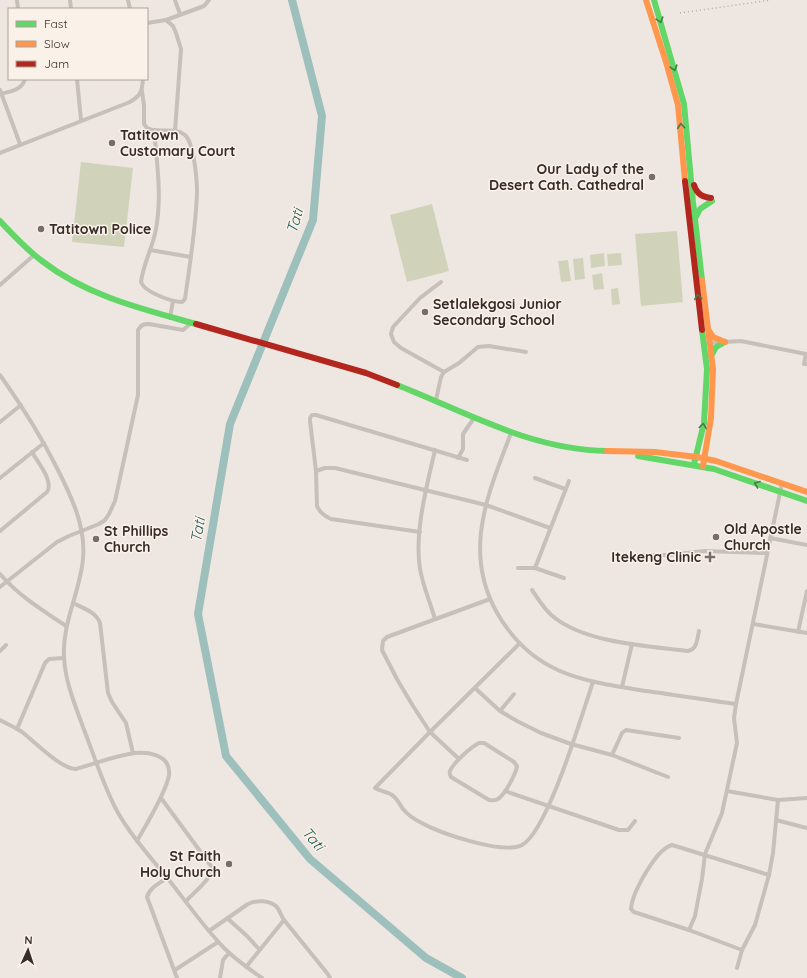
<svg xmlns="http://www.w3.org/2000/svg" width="807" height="978" font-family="Quicksand,sans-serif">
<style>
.green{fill:#d0d3ba}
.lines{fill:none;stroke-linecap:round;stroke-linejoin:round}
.river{stroke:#9dc0bd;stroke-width:8}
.street{stroke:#c6bfba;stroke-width:4}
.fast{stroke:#63d668;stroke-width:6}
.slow{stroke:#ff974d;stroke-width:6}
.jam{stroke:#b3261e;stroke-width:6}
.rail{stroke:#aea8a4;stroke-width:1.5;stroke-dasharray:1 3;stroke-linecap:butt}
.oneway{stroke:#4b7845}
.poi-dot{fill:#786d69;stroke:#faf1e9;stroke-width:1.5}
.labels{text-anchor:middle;stroke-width:3;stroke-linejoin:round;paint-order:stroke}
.poi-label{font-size:14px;font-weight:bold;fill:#382c28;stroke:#faf1e9;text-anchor:start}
.water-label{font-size:15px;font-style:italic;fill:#1c5a59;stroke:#faf1e9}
</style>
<rect width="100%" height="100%" fill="#eee7e1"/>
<g class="green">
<polygon points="81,162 133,168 124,247 72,242"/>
<polygon points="432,204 449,271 407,282 390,215"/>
<polygon points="677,231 683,302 641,306 635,234"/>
<polygon points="604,253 605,266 591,268 590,255"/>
<polygon points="621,253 622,265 608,266 607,254"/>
<polygon points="583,258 585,279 575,280 573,259"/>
<polygon points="568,260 571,281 561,282 558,261"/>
<polygon points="602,273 604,289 594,290 592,275"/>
<polygon points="618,288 620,304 612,305 611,289"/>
</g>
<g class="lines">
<polyline class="river" points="292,0 322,116 313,220 230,424 198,614 226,756 310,859 426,958 462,978"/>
<g class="street">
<polyline points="17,0 18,9"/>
<polyline points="70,0 71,9"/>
<polyline points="128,0 130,9"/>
<polyline points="175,0 180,14"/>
<polyline points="166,20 173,26 176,33 181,49 175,131"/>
<polyline points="147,23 166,20 204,6 209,0"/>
<polyline points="77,79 81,120"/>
<polyline points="0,90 20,144"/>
<path d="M 142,91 L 144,106 L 144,124 L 147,128 C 158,134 174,126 185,135 C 194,143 197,180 197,192 C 196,227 190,263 185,299 L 182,302 C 172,302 144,292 141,282 C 143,264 153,247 156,229 C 162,196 157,163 154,130"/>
<path d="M 1,94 C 11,91 22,90 25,79"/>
<path d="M 0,153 L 130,102 C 141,95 142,92 143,79"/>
<polyline points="150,250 191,257"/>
<polyline points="441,282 420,298 393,327 391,334 394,342 401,348 444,372"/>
<polyline points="0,285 33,256"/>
<polyline points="170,318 173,301"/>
<polyline points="707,343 741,341 806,354 804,364 807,364"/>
<path d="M 0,375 C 22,406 41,436 58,470 C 72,498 86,527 83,559 C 80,592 62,623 64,657 C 65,681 75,705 83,727 C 94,755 103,785 117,811 C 131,836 151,858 169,880 C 187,903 204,927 224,948 C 235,959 249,969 262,978"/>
<polyline points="436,400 441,377 444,372 459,363 478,347 489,346 526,352"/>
<polyline points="0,422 21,405"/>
<path d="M 511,433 C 499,465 485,498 481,532 C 478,559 483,587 496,611 C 531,674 581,681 646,691 C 676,695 706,700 736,704"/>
<polyline points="458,458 463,449 463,434 474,418"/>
<polyline points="316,471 310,421 310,418 312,415 316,415 467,460"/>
<polyline points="0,478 44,443"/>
<polyline points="535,478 565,489"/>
<path d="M 0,531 L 47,492 C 54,481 38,463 32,452"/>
<path d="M 420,532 L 331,519 C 324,516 320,513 317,506 L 316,471 L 325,468 L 335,468 L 486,505 L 550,528"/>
<polyline points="770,538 807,545"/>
<polyline points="632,555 669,555 704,551 767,553"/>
<polyline points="518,568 535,568 564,578"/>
<polyline points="535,568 569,481"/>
<path d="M 0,574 C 19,596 42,610 66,626"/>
<path d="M 0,587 L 57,542 L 69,536 L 99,524 L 105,520 L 109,514 L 115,501 L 138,395 L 138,330 C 141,325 143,324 149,324 L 183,330 L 190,324"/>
<path d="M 532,590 C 539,600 545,611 555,618 C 587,643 648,646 687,651 C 697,650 697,640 699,631"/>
<path d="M 73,603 C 83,608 96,612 100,623 L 108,693 L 112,702 L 126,723 L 133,753"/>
<path d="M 435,619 C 430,602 423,586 420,569 C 414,533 427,485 435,450"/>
<polyline points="753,624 807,633"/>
<polyline points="798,632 807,591"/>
<path d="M 519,644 L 430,732 L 375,788 C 380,791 388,792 392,795 C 397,798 400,805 403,809 C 408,815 414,819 420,822 C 439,833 503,855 522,845 C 548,831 582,714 593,682"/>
<polyline points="0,651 6,645"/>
<polyline points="622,687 632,644"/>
<polyline points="475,688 500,711 517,721 541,733 571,744 612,755 668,777"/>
<polyline points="500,711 514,694"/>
<path d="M 0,720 C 7,724 15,727 22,732 C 35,742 61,769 76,769 C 93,764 112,757 129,754 C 145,751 171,753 169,775 C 167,791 146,825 137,841"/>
<polyline points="17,729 45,663 49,659 64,658"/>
<path d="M 479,743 L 484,743 L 514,762 L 517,766 C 516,774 505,794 498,799 C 496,801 493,800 489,800 L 451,777 C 450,774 449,774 450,771 C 453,763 471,747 479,743 Z"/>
<polyline points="612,755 622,733 626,730 679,738"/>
<polyline points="459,759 430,732 413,706 398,681 382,650 383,641 387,637 490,599"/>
<polyline points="505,791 619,830 628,830 635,821"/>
<polyline points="727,791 778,800 807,798"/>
<path d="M 161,798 L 211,866 C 215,877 193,893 186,901"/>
<polyline points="776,820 807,828"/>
<path d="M 167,878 C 160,883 149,888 147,897 L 177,978"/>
<polyline points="227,918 247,936 259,949"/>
<polyline points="284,920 327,973 330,978"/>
<polyline points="689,930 695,916 702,879 705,854 722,813 737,743 734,718 736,704 782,483"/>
<path d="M 209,931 L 248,904 C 257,900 268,900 276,906 C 280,910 281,916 284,920 L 246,967"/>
<path d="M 742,950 L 689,930 L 634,912 L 631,909 C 632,893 656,849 672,845 L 769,875"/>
<polyline points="737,968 742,950 755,925 769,875 773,853 778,800"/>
<polyline points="175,970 218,942"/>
<polyline points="220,978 223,960 229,953"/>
</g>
<g class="fast">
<polyline points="654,0 684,104 693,202 702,280"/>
<polyline points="696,217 700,209 712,201"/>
<path d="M 0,221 C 13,235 26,249 42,261 C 87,296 142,309 196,324"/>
<polyline points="711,356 716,347 725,342"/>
<path d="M 397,385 C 466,412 531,450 607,451"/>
<polyline points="638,456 714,469 807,501"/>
<polyline points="694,464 704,423 707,369 702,330"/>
</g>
<g class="slow">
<polyline points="646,0 666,62 678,105 685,181"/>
<polyline points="702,280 713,369 711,418 703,466"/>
<polyline points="709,331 713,337 725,342"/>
<polyline points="607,451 655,452 697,457 716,461 807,492"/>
</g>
<g class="jam">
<polyline points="685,181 702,330"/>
<path d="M 694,185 C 697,194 702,197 711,198"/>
<polyline points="196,324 366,373 397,385"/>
</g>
<polyline class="rail" points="680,13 771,0"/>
</g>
<defs><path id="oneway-chevron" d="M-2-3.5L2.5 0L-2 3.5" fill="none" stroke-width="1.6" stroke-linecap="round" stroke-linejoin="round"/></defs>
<g class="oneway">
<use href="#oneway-chevron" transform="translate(660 20) rotate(73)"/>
<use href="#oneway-chevron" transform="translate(674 68) rotate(74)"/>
<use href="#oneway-chevron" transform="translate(681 126) rotate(-95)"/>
<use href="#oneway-chevron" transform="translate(698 297) rotate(-96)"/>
<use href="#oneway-chevron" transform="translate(703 426) rotate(-82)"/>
<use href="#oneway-chevron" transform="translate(757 484) rotate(-159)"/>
</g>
<g class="poi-dot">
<circle cx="112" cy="143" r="4"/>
<circle cx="652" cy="177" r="4"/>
<circle cx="41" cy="229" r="4"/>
<circle cx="425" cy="312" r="4"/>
<circle cx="716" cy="537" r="4"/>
<circle cx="96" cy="539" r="4"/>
<path d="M708 551h4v4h4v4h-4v4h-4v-4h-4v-4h4z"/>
<circle cx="229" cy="864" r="4"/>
</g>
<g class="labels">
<g class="poi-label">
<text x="120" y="140">Tatitown<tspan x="120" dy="16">Customary Court</tspan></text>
<text x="644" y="174" text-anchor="end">Our Lady of the<tspan x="644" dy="16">Desert Cath. Cathedral</tspan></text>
<text x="49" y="234">Tatitown Police</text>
<text x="433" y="309">Setlalekgosi Junior<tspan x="433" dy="16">Secondary School</tspan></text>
<text x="724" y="534">Old Apostle<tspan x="724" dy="16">Church</tspan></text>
<text x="104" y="536">St Phillips<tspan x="104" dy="16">Church</tspan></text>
<text x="701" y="562" text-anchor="end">Itekeng Clinic</text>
<text x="221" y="861" text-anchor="end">St Faith<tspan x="221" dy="16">Holy Church</tspan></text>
</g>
<g class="water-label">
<text transform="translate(295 221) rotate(-74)" y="5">Tati</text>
<text transform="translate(198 530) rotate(-80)" y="5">Tati</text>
<text transform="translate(313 839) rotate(49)" y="5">Tati</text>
</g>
</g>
<rect x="8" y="8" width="140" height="72" fill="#faf1e9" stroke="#aca29c"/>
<rect x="16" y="21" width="20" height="6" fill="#63d668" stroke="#aca29c"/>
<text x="44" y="28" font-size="12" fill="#382c28">Fast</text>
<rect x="16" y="41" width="20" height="6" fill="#ff974d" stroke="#aca29c"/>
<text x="44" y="48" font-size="12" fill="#382c28">Slow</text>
<rect x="16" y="61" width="20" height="6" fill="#b3261e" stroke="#aca29c"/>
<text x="44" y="68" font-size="12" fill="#382c28">Jam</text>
<g transform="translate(28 950) rotate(3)" stroke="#faf1e9" stroke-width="3" paint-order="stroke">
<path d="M0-3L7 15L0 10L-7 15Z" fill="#382c28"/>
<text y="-6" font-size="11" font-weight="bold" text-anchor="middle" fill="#382c28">N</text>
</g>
</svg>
